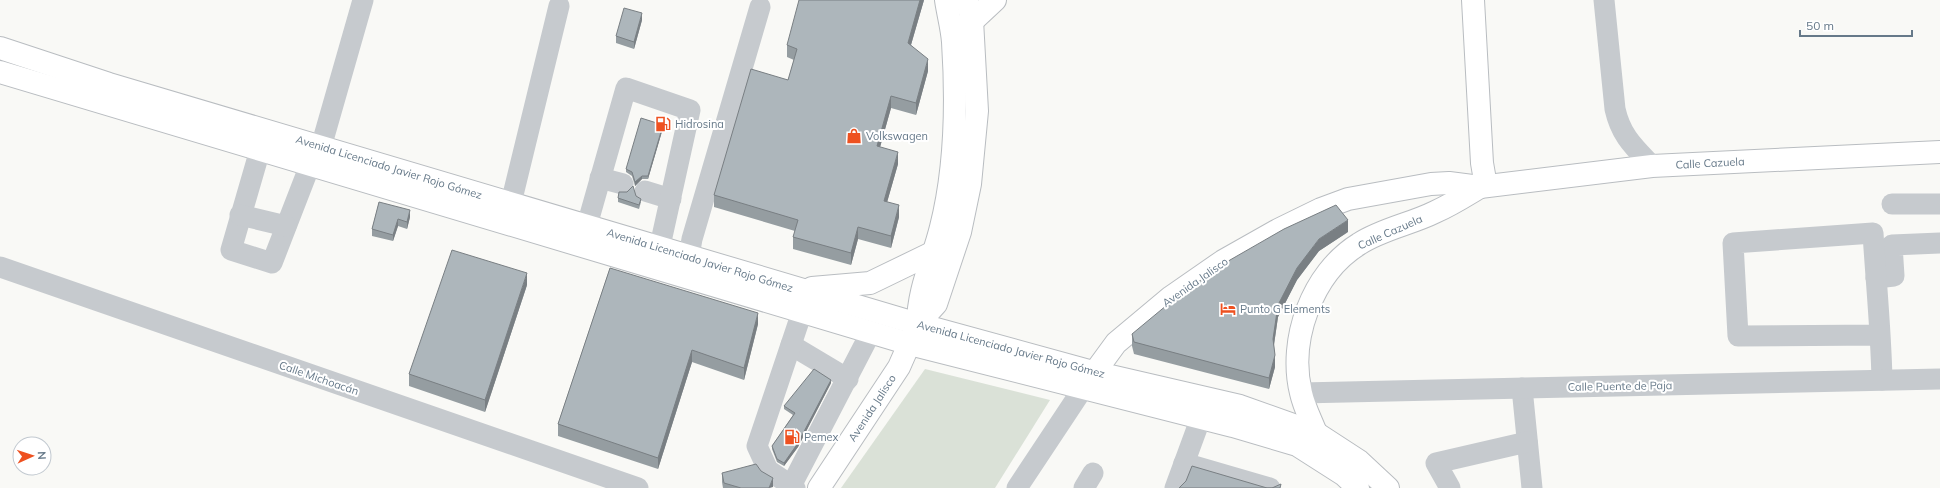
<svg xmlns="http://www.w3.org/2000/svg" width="1940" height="488" font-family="Mulish,sans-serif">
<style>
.green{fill:#dae1d7}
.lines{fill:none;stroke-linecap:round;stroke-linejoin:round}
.major-casing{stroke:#b9bdc1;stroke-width:24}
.minor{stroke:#c6cace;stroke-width:21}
.major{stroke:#fff;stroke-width:22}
.wall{fill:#959da1}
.shaded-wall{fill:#797f83}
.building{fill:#adb6bb;stroke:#797f83}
.labels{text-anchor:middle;stroke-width:4;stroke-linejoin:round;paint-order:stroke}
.poi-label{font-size:11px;fill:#667989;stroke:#fff;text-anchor:start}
.street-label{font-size:11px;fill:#667989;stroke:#fff}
</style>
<rect width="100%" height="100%" fill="#f9f9f6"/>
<polygon class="green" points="925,369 1050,400 995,488 841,488"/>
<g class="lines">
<defs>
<g id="major">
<polyline points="1473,0 1482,163 1486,186"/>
<polyline points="964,29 995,0"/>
<polyline points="0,48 109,84 918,324 1093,372 1240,406 1316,433 1359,461 1388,488"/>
<polyline points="0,72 910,344 1233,426 1297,445 1344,475 1358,488"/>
<polyline points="812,288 870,283 934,252"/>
<path d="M 918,324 C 918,289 933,260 941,227 C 956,168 957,103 953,42 C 952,28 948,14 946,0"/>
<polyline points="1086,384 1116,343 1171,297 1223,261 1278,230 1321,209 1348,199 1431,184 1449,183 1480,187 1652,166 1940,152"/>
<path d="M 1316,433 C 1311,420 1304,407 1301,393 C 1288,340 1312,273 1359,244 C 1382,229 1411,224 1435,212 C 1451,205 1465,196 1480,187"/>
<polyline points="819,488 899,367 918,324 936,304 960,232 970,184 977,111 972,20 967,0"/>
</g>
</defs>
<use href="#major" class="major-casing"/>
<g class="minor">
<path d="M 1604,0 L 1615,109 C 1621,136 1634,147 1652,166"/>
<polyline points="321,147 363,0"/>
<polyline points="260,150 231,250 272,263 310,165"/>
<polyline points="600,178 623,184"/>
<polyline points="645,191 671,199"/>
<polyline points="511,203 559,6"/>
<polyline points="1892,204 1940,204"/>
<polyline points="240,215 286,226"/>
<polyline points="582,243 626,88 690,110 656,264"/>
<polyline points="689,256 692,239 760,7"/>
<polyline points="0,267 638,488"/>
<polyline points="1876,278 1894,276 1892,245 1940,243"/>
<path d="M 1880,335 L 1738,336 L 1733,243 L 1873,233 C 1876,282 1881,331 1882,380"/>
<polyline points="791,345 848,379"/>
<polyline points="1522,388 1532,488"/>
<polyline points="1301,393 1940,379"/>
<polyline points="1184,463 1270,488"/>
<polyline points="791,486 871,332"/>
<polyline points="795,488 768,470 757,446 802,312"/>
<polyline points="1017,488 1084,387"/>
<polyline points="1084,488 1093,473"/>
<polyline points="1175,488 1207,401"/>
<polyline points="1450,488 1436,463 1527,442"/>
</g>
<use href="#major" class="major"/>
</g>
<g class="wall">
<polygon points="924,0 911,45 928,71 916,115 891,108 880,147 898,164 887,202 899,217 891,248 858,239 851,265 793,249 793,237 795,231 714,207 714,195 788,80 794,60 787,57 787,45"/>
<polygon points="642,20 634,49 616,43 616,36"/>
<polygon points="663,128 648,179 642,179 635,186 632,176 626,172 626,169"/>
<polygon points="636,196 641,202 639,209 618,202 618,198"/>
<polygon points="379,202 410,217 407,229 398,226 393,241 372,236 372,229"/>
<polygon points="1348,232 1319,251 1297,280 1278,317 1274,345 1275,367 1269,389 1134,354 1132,346 1132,334"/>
<polygon points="610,268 758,324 744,380 692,362 658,469 558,436 558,424"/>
<polygon points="527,285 485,412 409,386 409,374"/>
<polygon points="831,383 798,447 784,466 777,462 772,449 772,446 793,415 784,409 784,406"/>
<polygon points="722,473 772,488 723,488 722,482"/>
</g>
<g class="shaded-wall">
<polygon points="920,0 924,0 908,55 908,43"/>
<polygon points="642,13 642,20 634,49 634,42"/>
<polygon points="928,59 928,71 916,115 916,103"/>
<polygon points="891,96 891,108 877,158 877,146"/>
<polygon points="663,125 663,128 648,179 648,176"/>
<polygon points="898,152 898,164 884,213 884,201"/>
<polygon points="642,176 642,179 635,186 635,182"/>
<polygon points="899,205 899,217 891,248 891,236"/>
<polygon points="410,210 410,217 407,229 407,222"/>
<polygon points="398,219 398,226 393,241 393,235"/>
<polygon points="1348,220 1348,232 1319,251 1297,280 1278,317 1273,351 1273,339 1278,305 1297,268 1319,239"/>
<polygon points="858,227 858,239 851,265 851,253"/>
<polygon points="527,273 527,285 485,412 485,400"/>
<polygon points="758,313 758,324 744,380 744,368"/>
<polygon points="692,350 692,362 658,469 658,458"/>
<polygon points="1275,355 1275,367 1269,389 1269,378"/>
<polygon points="831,380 831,383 798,447 784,466 784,463"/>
<polygon points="773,478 773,487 769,488"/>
</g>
<g class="building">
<polygon points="799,0 920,0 908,43 928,59 916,103 891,96 877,146 898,152 884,201 899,205 891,236 858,227 851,253 793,237 798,220 714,195 751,69 788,80 797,49 787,45"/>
<polygon points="624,8 642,13 634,42 616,36"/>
<polygon points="641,118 663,125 648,176 642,176 635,182 632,172 626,169"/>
<polygon points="633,186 636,196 641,199 639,205 618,198 619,192 627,192"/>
<polygon points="379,202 410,210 407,222 398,219 393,235 372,229"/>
<polygon points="1336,205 1348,220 1319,239 1297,268 1278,305 1273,339 1275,355 1269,378 1134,342 1132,334 1179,295 1230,260 1284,229"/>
<polygon points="452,250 527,273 485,400 409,374"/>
<polygon points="610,268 758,313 744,368 692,350 658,458 558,424"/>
<polygon points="814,369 831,380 798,443 784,463 777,459 772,446 795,413 784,406"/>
<polygon points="756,464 761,471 773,478 769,488 741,488 724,483 722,473"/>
<polygon points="1192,466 1267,488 1272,488 1281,484 1280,488 1179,488 1186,481"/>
</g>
<defs>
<symbol id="fuel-bare" viewBox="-9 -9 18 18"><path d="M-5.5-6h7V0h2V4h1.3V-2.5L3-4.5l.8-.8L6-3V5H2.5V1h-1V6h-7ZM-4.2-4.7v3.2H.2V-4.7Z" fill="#ee5120" stroke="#fff" stroke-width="2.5" paint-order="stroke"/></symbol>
<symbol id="shop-bare" viewBox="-9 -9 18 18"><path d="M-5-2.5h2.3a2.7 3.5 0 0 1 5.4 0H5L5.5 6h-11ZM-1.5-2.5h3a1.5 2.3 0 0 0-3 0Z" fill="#ee5120" stroke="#fff" stroke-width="2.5" paint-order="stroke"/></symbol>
<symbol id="hotel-bare" viewBox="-9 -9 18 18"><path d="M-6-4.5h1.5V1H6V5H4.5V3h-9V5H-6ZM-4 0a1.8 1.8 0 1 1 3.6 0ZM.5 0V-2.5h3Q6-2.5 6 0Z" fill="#ee5120" stroke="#fff" stroke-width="2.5" paint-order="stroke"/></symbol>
</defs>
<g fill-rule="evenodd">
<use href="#fuel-bare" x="652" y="113" width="22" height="22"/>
<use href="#shop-bare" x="843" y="125" width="22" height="22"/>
<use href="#hotel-bare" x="1217" y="298" width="22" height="22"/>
<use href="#fuel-bare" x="781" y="426" width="22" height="22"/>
</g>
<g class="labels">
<g class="poi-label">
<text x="675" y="128">Hidrosina</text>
<text x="866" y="140">Volkswagen</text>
<text x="1240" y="313">Punto G Elements</text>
<text x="804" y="441">Pemex</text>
</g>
<g class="street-label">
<text transform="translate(1710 163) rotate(-3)" y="4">Calle Cazuela</text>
<text transform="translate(389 167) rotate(17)" y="4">Avenida Licenciado Javier Rojo Gómez</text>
<text transform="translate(1390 232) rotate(-24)" y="4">Calle Cazuela</text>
<text transform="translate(700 260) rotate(17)" y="4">Avenida Licenciado Javier Rojo Gómez</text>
<text transform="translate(1195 282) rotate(-35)" y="4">Avenida Jalisco</text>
<text transform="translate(1011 349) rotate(15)" y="4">Avenida Licenciado Javier Rojo Gómez</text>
<text transform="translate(319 378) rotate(19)" y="4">Calle Michoacán</text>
<text transform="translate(1620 386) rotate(-1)" y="4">Calle Puente de Paja</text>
<text transform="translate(872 408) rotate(-57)" y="4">Avenida Jalisco</text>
</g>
</g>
<g transform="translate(32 456) rotate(87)"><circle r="19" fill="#ffffff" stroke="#c2c9d0"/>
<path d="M0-3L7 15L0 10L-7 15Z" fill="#ee5120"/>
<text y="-6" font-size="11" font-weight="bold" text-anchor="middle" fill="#667989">N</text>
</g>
<path d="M1800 30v6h112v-6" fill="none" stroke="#667989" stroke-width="2"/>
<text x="1806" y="30" font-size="12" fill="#667989" stroke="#ffffff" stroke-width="3" paint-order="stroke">50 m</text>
</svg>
